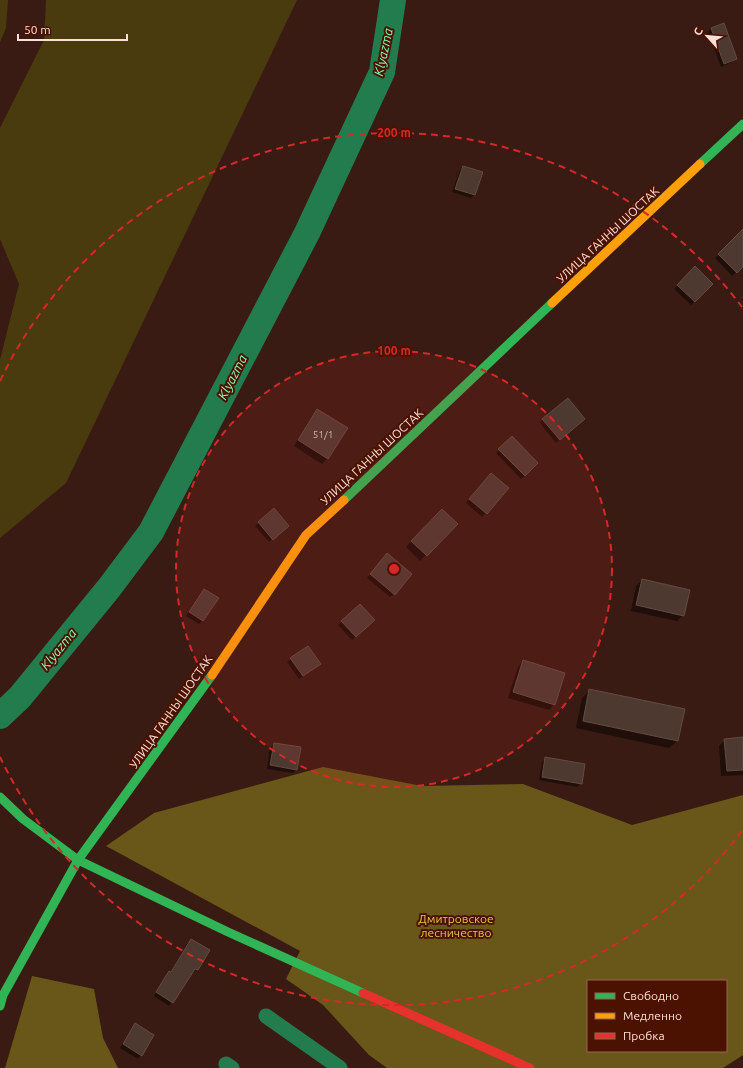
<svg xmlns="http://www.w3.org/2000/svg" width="743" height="1068" font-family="Ubuntu,sans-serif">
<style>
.green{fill:#493b0d}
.forest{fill:#685718;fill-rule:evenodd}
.shadow{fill:#0007}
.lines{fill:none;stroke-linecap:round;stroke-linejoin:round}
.canal{stroke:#227c4e;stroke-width:15}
.river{stroke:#227c4e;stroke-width:26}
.building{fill:#4e3931;stroke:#634b3f}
.fast{stroke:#30b455;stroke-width:9}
.slow{stroke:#ff9f0a;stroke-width:9}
.jam{stroke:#e5322d;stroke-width:9}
.ring{fill:none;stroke:#d62828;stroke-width:2;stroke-dasharray:7 5}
.labels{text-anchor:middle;stroke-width:4;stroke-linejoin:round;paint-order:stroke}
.number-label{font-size:10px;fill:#d2b6ad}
.street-label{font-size:12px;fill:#fedfd6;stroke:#4b1202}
.park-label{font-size:12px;fill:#e2c74a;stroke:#4b1202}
.water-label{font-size:13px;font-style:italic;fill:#87fdb9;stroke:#4b1202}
.centre{fill:#d62828;stroke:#4b1202;stroke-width:2}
.ring-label{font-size:12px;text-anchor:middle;font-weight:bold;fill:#d62828;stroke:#4b1202;stroke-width:4;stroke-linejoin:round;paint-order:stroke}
</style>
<rect width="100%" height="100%" fill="#3a1b13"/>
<g class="green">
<polygon points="0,0 8,0 6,28 0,42"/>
<polygon points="46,0 297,0 66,483 0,538 0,360 19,284 0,239 0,128 44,40"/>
</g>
<g class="forest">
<path d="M 323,767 L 422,786 L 523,784 L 632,825 L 743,795 L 743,1055 L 723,1068 L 387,1068 L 369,1055 L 323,1005 L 286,979 L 300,951 L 106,846 L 154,813 ZM 588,981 L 726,981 L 726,1051 L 588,1051 Z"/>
<polygon points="32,976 94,989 103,1038 118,1068 5,1068"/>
</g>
<g class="shadow">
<polygon points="711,29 736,59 732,62 721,67 708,32"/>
<polygon points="463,167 482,173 474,195 471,198 452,192 460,170"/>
<polygon points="741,232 743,234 743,265 732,276 715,258"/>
<polygon points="695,268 712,284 691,305 674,289"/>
<polygon points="318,411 328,458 322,464 294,446 312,416"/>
<polygon points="543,419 580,423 556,443 540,423"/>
<polygon points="512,437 537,463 521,479 496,453"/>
<polygon points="488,478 507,488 482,517 466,503"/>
<polygon points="442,510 456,524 420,561 406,547"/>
<polygon points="259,523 284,530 269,542 255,526"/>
<polygon points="384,558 394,594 390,597 367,578"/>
<polygon points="642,580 683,615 677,621 631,611 636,586"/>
<polygon points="201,594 203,621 199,624 186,616"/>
<polygon points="360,605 373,620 352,640 338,625"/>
<polygon points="291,659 320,664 299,679 287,662"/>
<polygon points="523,661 554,704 549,710 508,698 518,667"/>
<polygon points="590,690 677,741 669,748 576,728 582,698"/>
<polygon points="743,738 743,775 721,776 719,746 725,740"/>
<polygon points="274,744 297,769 293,773 267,769 270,747"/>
<polygon points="545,759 581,783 577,787 539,780 542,762"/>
<polygon points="191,940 197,969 193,973 192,972 169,1006 154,996 166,976 170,973 187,944"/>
<polygon points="135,1025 141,1055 138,1059 120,1048 132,1028"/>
</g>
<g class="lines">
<g class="canal">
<polyline points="266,1016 340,1068"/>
<polyline points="226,1064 232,1068"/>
</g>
<polyline class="river" points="0,716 20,697 109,588 151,532 307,233 382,72 393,0"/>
</g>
<g class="building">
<polygon points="724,23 737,59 724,64 711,28"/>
<polygon points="463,166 483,172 475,195 455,189"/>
<polygon points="743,229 743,267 737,273 718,254"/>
<polygon points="695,266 713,284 695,302 677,285"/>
<polygon points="568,398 585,419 560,440 542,419"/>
<polygon points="317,409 348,428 328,459 298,440"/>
<polygon points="512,436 538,463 525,476 498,449"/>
<polygon points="491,473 509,488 487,514 469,499"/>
<polygon points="274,508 289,526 273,540 258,522"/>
<polygon points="442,509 458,524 427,556 411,541"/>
<polygon points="387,553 412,574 395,595 370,574"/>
<polygon points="642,579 690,590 684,616 636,605"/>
<polygon points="204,589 219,598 203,621 189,612"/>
<polygon points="360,604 375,620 356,637 341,621"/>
<polygon points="308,646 321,664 303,676 290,658"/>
<polygon points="523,660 565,673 555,705 513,692"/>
<polygon points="589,689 685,709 678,741 583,721"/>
<polygon points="743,737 743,770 727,771 724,739"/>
<polygon points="274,743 301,747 297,770 270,765"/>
<polygon points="545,757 585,764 582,784 542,777"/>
<polygon points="191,939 210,950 198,970 195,969 173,1003 156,992 169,971 171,972"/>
<polygon points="135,1023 154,1035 142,1056 123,1044"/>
</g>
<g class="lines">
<g class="fast">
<polyline points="700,164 743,124"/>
<polyline points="344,500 552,303"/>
<polyline points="0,797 23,819 78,860 228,932 363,993"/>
<polyline points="0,1006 3,995 78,860 212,675"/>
</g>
<g class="slow">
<polyline points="552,303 700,164"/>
<polyline points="212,675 306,535 344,500"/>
</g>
<polyline class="jam" points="363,993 530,1068"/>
</g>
<circle cx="394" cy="569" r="218" fill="#d62828" fill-opacity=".12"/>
<g class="ring">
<circle cx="394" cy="569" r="218"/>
<path d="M742 831A436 436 0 0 1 0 757M0 381A436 436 0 0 1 742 307"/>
</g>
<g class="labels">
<g class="number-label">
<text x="323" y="438">51/1</text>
</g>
<g class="street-label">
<text transform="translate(608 235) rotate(-43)" y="4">УЛИЦА ГАННЫ ШОСТАК</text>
<text transform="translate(372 457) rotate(-43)" y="4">УЛИЦА ГАННЫ ШОСТАК</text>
<text transform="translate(171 712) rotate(-55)" y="4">УЛИЦА ГАННЫ ШОСТАК</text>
</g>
<g class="park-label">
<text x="456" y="923">Дмитровское<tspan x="456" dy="14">лесничество</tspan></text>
</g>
<g class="water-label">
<text transform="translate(383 52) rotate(-78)" y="5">Klyazma</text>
<text transform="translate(232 377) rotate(-63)" y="5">Klyazma</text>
<text transform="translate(58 649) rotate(-51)" y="5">Klyazma</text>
</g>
</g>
<circle cx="394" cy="569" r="6" class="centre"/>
<g class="ring-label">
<text x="394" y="137">200 m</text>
<text x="394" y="355">100 m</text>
</g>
<rect x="587" y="980" width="140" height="72" fill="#4b1202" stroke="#936457"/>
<rect x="595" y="993" width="20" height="6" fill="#30b455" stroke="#936457"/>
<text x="623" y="1000" font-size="12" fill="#fedfd6">Свободно</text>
<rect x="595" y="1013" width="20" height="6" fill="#ff9f0a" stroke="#936457"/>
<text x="623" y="1020" font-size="12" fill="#fedfd6">Медленно</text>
<rect x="595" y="1033" width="20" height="6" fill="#e5322d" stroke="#936457"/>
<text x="623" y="1040" font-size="12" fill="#fedfd6">Пробка</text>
<g transform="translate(707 36) rotate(297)" stroke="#4b1202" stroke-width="3" paint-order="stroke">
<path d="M0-3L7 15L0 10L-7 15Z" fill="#fedfd6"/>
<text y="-6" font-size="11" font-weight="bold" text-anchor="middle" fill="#fedfd6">С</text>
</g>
<path d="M18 34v6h109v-6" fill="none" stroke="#fedfd6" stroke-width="2"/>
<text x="24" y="34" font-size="12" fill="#fedfd6" stroke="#4b1202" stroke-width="3" paint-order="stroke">50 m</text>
</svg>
